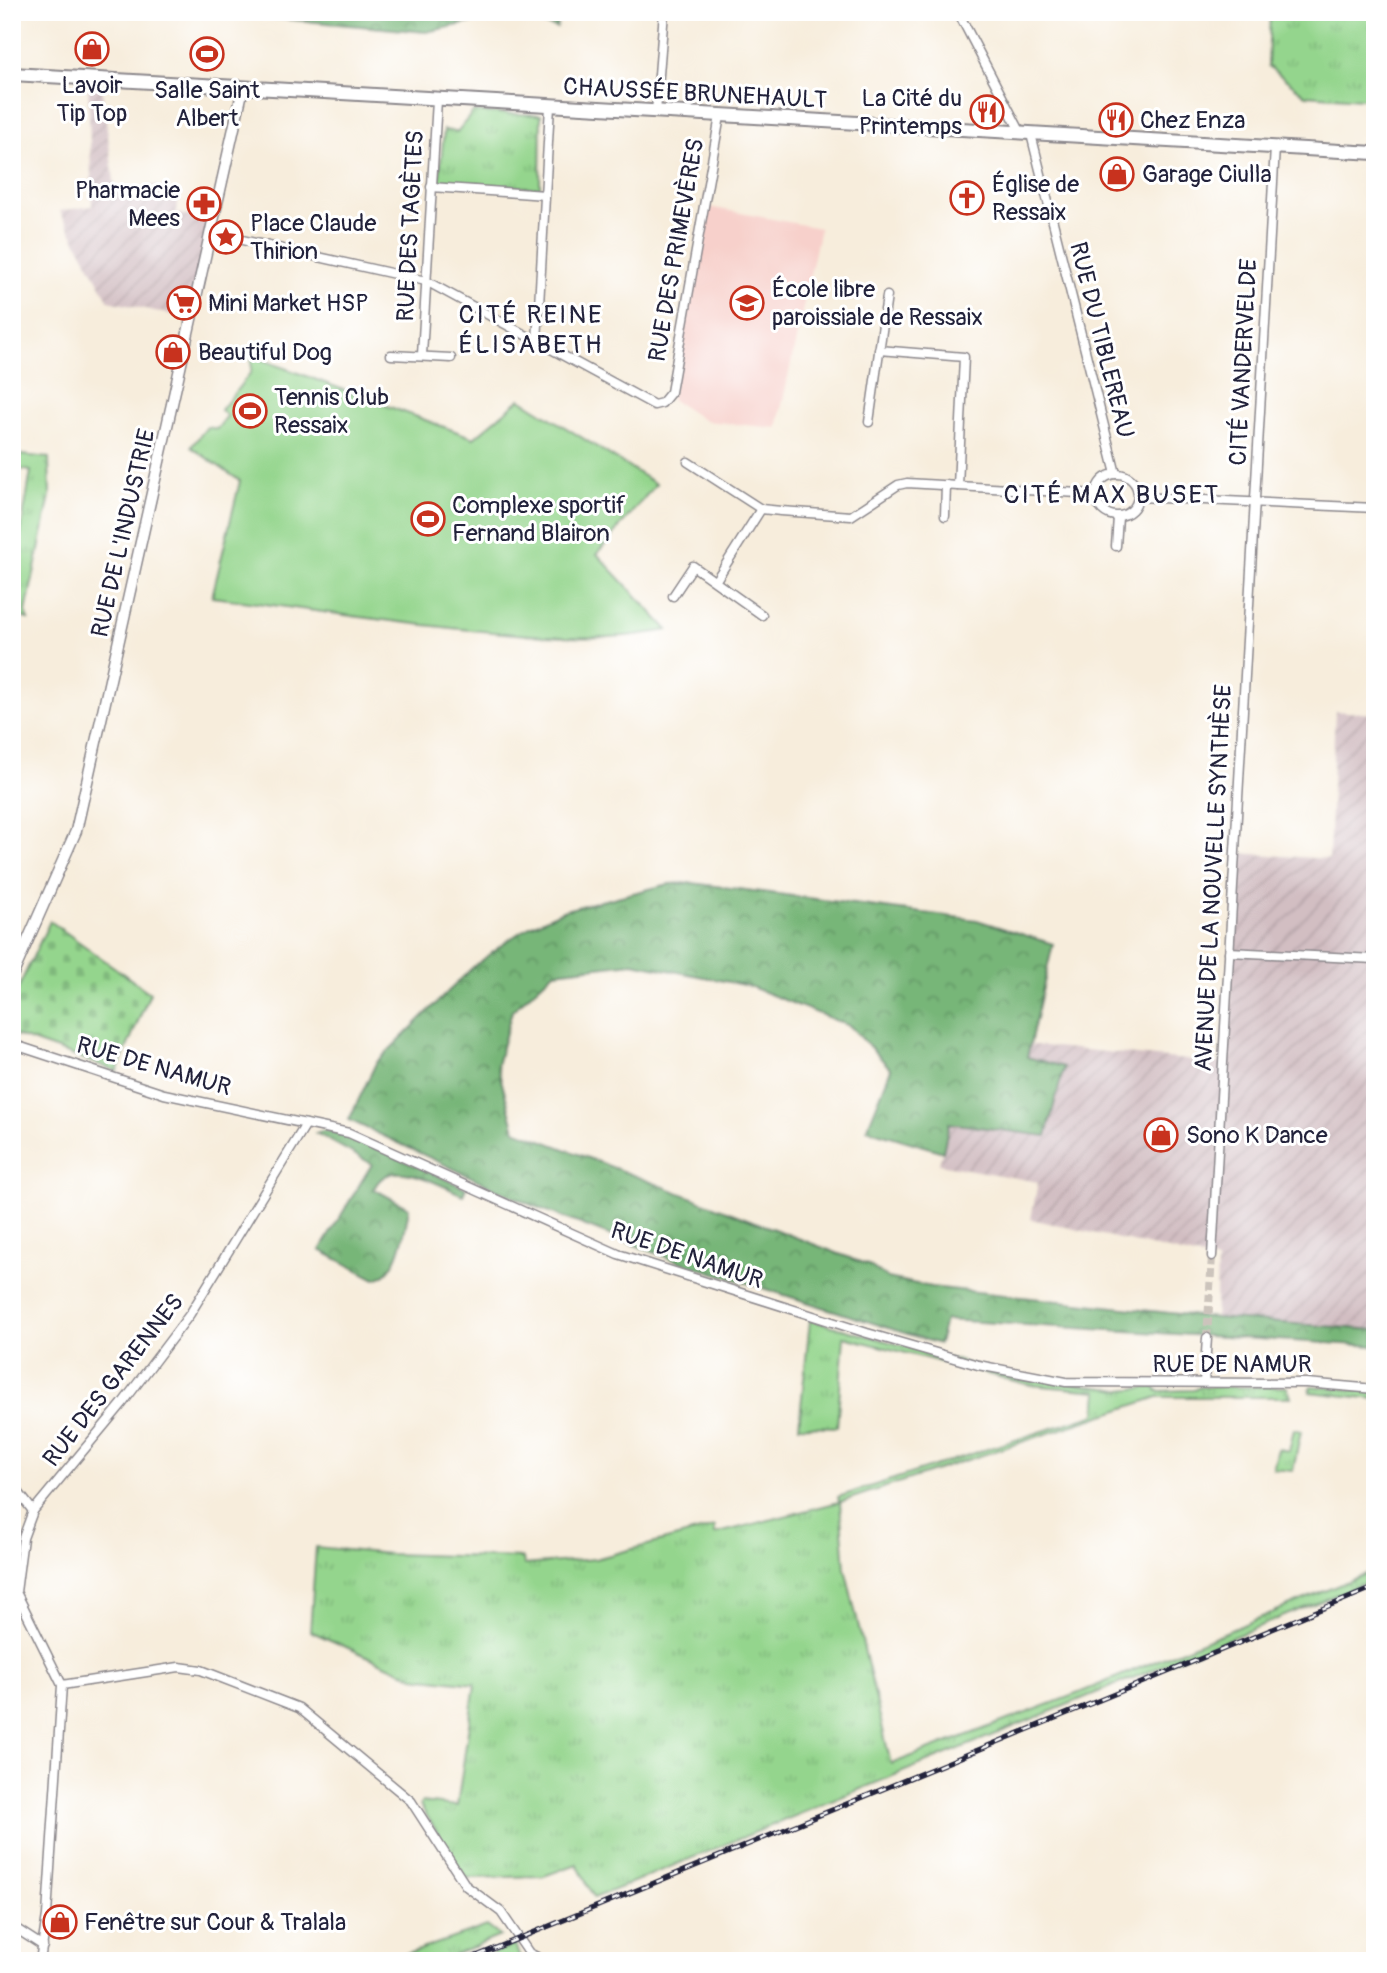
<svg xmlns="http://www.w3.org/2000/svg" width="1387" height="1973" font-family="Pangolin,sans-serif">
<style>
.built{fill:#f7d0cb}
.industrial{fill:url(#industrial-furrows)}
.grass{fill:url(#grass-tufts);stroke:#5b7c64;stroke-width:2}
.forest{fill:url(#forest-crowns);stroke:#4c6c5a;stroke-width:2}
.cemetery{fill:url(#cemetery-stones);stroke:#5b7c64;stroke-width:2}
.garden{fill:#94d58d;stroke:#5b7c64;stroke-width:2}
.lines{fill:none;stroke-linecap:round;stroke-linejoin:round}
.minor-tunnel{stroke:#ccc4bc;stroke-width:8;stroke-dasharray:8 4;stroke-linecap:butt}
.minor-casing{stroke:#8c888c;stroke-width:11}
.tertiary-casing{stroke:#8c888c;stroke-width:13}
.primary-casing{stroke:#8c888c;stroke-width:16}
.minor{stroke:#fff;stroke-width:8}
.tertiary{stroke:#fff;stroke-width:10}
.primary{stroke:#fff;stroke-width:12}
.rail-casing{stroke:#22223b;stroke-width:5}
.rail{stroke:#fff;stroke-width:2.5;stroke-dasharray:8;stroke-linecap:butt}
.labels{text-anchor:middle;stroke-width:6;stroke-linejoin:round;paint-order:stroke}
.poi-label{font-size:24px;fill:#22223b;stroke:#fff;text-anchor:start}
.street-label{font-size:24px;fill:#22223b;stroke:#fff}
.neighbourhood-label{font-size:26px;letter-spacing:2px;fill:#22223b;stroke:#fff}
</style>
<defs>
<pattern id="industrial-furrows" width="10" height="10" patternUnits="userSpaceOnUse" patternTransform="scale(1.75)"><rect width="10" height="10" fill="#d2bec2"/><path d="M-1 1l2-2M0 10L10 0M9 11l2-2" fill="none" stroke="#b4a3a8"/></pattern>
<pattern id="grass-tufts" width="24" height="20" patternUnits="userSpaceOnUse" patternTransform="scale(1.75)"><rect width="24" height="20" fill="#94d58d"/><path d="M3 7l-1-3M5 7V3M7 7l1-3M15 17l-1-3M17 17v-4M19 17l1-3" fill="none" stroke="#7fb77b"/></pattern>
<pattern id="forest-crowns" width="20" height="18" patternUnits="userSpaceOnUse" patternTransform="scale(1.75)"><rect width="20" height="18" fill="#77b678"/><path d="M2 6a3 3 0 1 1 6 0M12 15a3 3 0 1 1 6 0" fill="none" stroke="#619464"/></pattern>
<pattern id="cemetery-stones" width="16" height="16" patternUnits="userSpaceOnUse" patternTransform="scale(1.75)"><rect width="16" height="16" fill="#94d58d"/><path d="M2 7V4a2 2 0 0 1 4 0v3zM10 15v-3a2 2 0 0 1 4 0v3z" fill="#7fb77b"/></pattern>
</defs>
<rect width="100%" height="100%" fill="#fff"/>
<filter id="ink" filterUnits="userSpaceOnUse"><feTurbulence type="fractalNoise" baseFrequency=".0143" numOctaves="2"/><feDisplacementMap in="SourceGraphic" scale="14" xChannelSelector="R" yChannelSelector="G"/><feConvolveMatrix kernelMatrix="1 2 1 2 8 2 1 2 1" color-interpolation-filters="sRGB"/></filter>
<filter id="wash" filterUnits="userSpaceOnUse"><feTurbulence type="fractalNoise" baseFrequency=".00686" numOctaves="4" result="noise"/><feDisplacementMap in="SourceGraphic" scale="28" xChannelSelector="R" yChannelSelector="G"/><feGaussianBlur stdDeviation="1.57" result="paint"/><feColorMatrix in="noise" values="0 0 0 0 0 0 0 0 0 0 0 0 0 0 0 0 0 1.4 0 .05"/><feComposite in="paint" operator="in"/></filter>
<g filter="url(#wash)">
<rect width="100%" height="100%" fill="#f7eddc"/>
<polygon class="built" points="709,207 820,228 777,428 705,421 671,399"/>
<g class="industrial">
<polygon points="88,83 101,83 115,189 154,185 180,191 176,213 209,221 187,318 109,301 60,211 92,206"/>
<polygon points="1335,711 1375,714 1375,1346 1215,1335 1217,1261 1031,1219 1038,1182 939,1164 972,1034 1034,1045 1228,1064 1237,853 1329,859"/>
</g>
<g class="grass">
<polygon points="1270,12 1375,12 1375,100 1306,95 1268,66"/>
<polygon points="473,112 541,115 540,188 439,182 444,130 457,132"/>
<polygon points="12,454 49,458 50,496 26,612 28,619 12,615 12,584 31,471 12,468"/>
<polygon points="810,1320 1013,1376 1121,1390 1155,1387 1158,1391 1194,1390 1200,1387 1287,1387 1291,1397 1158,1397 840,1502 845,1568 891,1764 1079,1693 1375,1570 1375,1579 594,1898 577,1864 544,1876 466,1878 420,1805 422,1802 457,1806 475,1684 414,1677 310,1631 316,1547 389,1554 523,1558 524,1565 595,1559 715,1527 715,1534 839,1502 838,1497 1096,1414 1098,1391 1030,1385 844,1337 837,1427 799,1426"/>
<polygon points="1311,1386 1375,1392 1375,1399 1310,1392"/>
<polygon points="1294,1429 1301,1431 1293,1471 1273,1469 1278,1449 1289,1451"/>
<polygon points="487,1926 500,1936 441,1961 387,1961"/>
<polygon points="515,1944 519,1956 526,1961 477,1961"/>
</g>
<g class="forest">
<polygon points="221,12 560,12 557,28 507,15 426,32 249,16 227,18"/>
<polygon points="692,883 977,920 1053,944 1027,1057 1064,1067 1046,1136 949,1123 943,1152 867,1129 891,1069 850,1026 749,986 633,963 554,972 512,1011 497,1065 515,1130 868,1265 888,1278 931,1287 1216,1318 1375,1330 1375,1346 945,1320 939,1344 671,1259 529,1204 349,1120 376,1063 472,968 507,941 530,926 565,910 669,884"/>
<path d="M 325,1130 L 345,1135 L 466,1188 L 463,1195 C 439,1185 389,1154 374,1189 L 409,1208 C 405,1230 400,1273 375,1279 L 320,1250 L 372,1164 L 316,1133 Z"/>
</g>
<polygon class="cemetery" points="50,921 150,993 117,1071 12,1034 12,1001"/>
<path class="garden" d="M 252,356 L 474,438 L 520,399 L 656,484 L 597,554 L 668,630 C 609,642 552,637 493,632 C 399,624 305,609 212,597 L 240,481 L 191,447 L 207,427 L 217,429 L 227,416 L 221,410 L 251,372 Z"/>
</g>
<g filter="url(#ink)">
<g class="lines">
<polyline class="minor-tunnel" points="1207,1338 1212,1256"/>
<defs>
<g id="minor">
<polyline points="958,12 1021,133"/>
<polyline points="656,112 664,12"/>
<polyline points="1031,134 1116,474"/>
<polyline points="431,187 545,195"/>
<polyline points="211,233 426,281 654,405 662,403 671,392 720,116"/>
<polyline points="537,342 550,106"/>
<polyline points="879,350 964,357 958,486"/>
<polyline points="391,355 451,358"/>
<polyline points="422,355 437,100"/>
<polyline points="869,422 887,296"/>
<polyline points="688,462 761,509 781,511 851,516 898,485 907,483 1096,494"/>
<circle cx="1117" cy="495" r="21"/>
<polyline points="1139,497 1375,508"/>
<polyline points="945,516 946,485"/>
<polyline points="1116,546 1118,517"/>
<polyline points="716,580 761,509"/>
<polyline points="673,596 693,566 762,615"/>
<polyline points="1229,952 1375,959"/>
<polyline points="12,1044 164,1094 349,1133 618,1254 867,1333 978,1365 1066,1382 1306,1383 1375,1389"/>
<polyline points="1212,1256 1275,147"/>
<polyline points="1204,1382 1207,1338"/>
<polyline points="12,1484 33,1511"/>
<polyline points="62,1685 179,1667 201,1670 299,1708 411,1801 466,1886 501,1912 529,1953 545,1961"/>
<polyline points="12,1926 43,1946"/>
<polyline points="40,1961 47,1915 62,1685 16,1592 23,1538 33,1511 122,1404 190,1314 306,1124"/>
</g>
<polyline id="tertiary" points="12,976 76,831 243,88"/>
<polyline id="primary" points="12,74 1375,153"/>
</defs>
<use href="#minor" class="minor-casing"/>
<use href="#tertiary" class="tertiary-casing"/>
<use href="#primary" class="primary-casing"/>
<use href="#minor" class="minor"/>
<use href="#tertiary" class="tertiary"/>
<use href="#primary" class="primary"/>
<defs>
<polyline id="rail" points="464,1961 1375,1587"/>
</defs>
<use href="#rail" class="rail-casing"/>
<use href="#rail" class="rail"/>
</g>
</g>
<defs>
<symbol id="shop-ring" viewBox="-11 -11 22 22"><circle r="9.5" fill="#fff" stroke="#c8321e" stroke-width="1.5"/><path d="M-5-2.5h2.3a2.7 3.5 0 0 1 5.4 0H5L5.5 6h-11ZM-1.5-2.5h3a1.5 2.3 0 0 0-3 0Z" fill="#c8321e"/></symbol>
<symbol id="stadium-ring" viewBox="-11 -11 22 22"><circle r="9.5" fill="#fff" stroke="#c8321e" stroke-width="1.5"/><path d="M0-5a6.5 5 0 1 0 0 10a6.5 5 0 1 0 0-10ZM-3.5-1.8h7v3.6h-7Z" fill="#c8321e"/></symbol>
<symbol id="restaurant-ring" viewBox="-11 -11 22 22"><circle r="9.5" fill="#fff" stroke="#c8321e" stroke-width="1.5"/><path d="M-5-6h1v4h1v-4h1v4h1v-4h1v5L-1.5 .5V6h-2V.5L-5-1ZM5-6V6H3V1.5H1.5Q1.5-4 5-6Z" fill="#c8321e"/></symbol>
<symbol id="church-ring" viewBox="-11 -11 22 22"><circle r="9.5" fill="#fff" stroke="#c8321e" stroke-width="1.5"/><path d="M-1.2-6h2.4v3.5h3.3v2.4h-3.3V6h-2.4V-.1h-3.3v-2.4h3.3Z" fill="#c8321e"/></symbol>
<symbol id="pharmacy-ring" viewBox="-11 -11 22 22"><circle r="9.5" fill="#fff" stroke="#c8321e" stroke-width="1.5"/><path d="M-2-6h4v4h4v4h-4v4h-4v-4h-4v-4h4Z" fill="#c8321e"/></symbol>
<symbol id="sight-ring" viewBox="-11 -11 22 22"><circle r="9.5" fill="#fff" stroke="#c8321e" stroke-width="1.5"/><path d="M0-6L1.8-2.2L6-1.7L2.9 1.2L3.7 5.4L0 3.3L-3.7 5.4L-2.9 1.2L-6-1.7L-1.8-2.2Z" fill="#c8321e"/></symbol>
<symbol id="supermarket-ring" viewBox="-11 -11 22 22"><circle r="9.5" fill="#fff" stroke="#c8321e" stroke-width="1.5"/><path d="M-6-5.5h2.5l.6 2H6L4.5 2H-2.5L-4.4-4H-6ZM-1.5 3.2a1.3 1.3 0 1 0 .1 0ZM3 3.2a1.3 1.3 0 1 0 .1 0Z" fill="#c8321e"/></symbol>
<symbol id="school-ring" viewBox="-11 -11 22 22"><circle r="9.5" fill="#fff" stroke="#c8321e" stroke-width="1.5"/><path d="M0-5L7-2L0 1L-7-2ZM-4 1L0 2.5L4 1V4Q0 6-4 4Z" fill="#c8321e"/></symbol>
</defs>
<g fill-rule="evenodd">
<use href="#shop-ring" x="73" y="30" width="38" height="38"/>
<use href="#stadium-ring" x="188" y="35" width="38" height="38"/>
<use href="#restaurant-ring" x="968" y="93" width="38" height="38"/>
<use href="#restaurant-ring" x="1097" y="101" width="38" height="38"/>
<use href="#shop-ring" x="1098" y="155" width="38" height="38"/>
<use href="#church-ring" x="948" y="179" width="38" height="38"/>
<use href="#pharmacy-ring" x="185" y="185" width="38" height="38"/>
<use href="#sight-ring" x="207" y="218" width="38" height="38"/>
<use href="#supermarket-ring" x="165" y="284" width="38" height="38"/>
<use href="#school-ring" x="728" y="284" width="38" height="38"/>
<use href="#shop-ring" x="154" y="333" width="38" height="38"/>
<use href="#stadium-ring" x="231" y="392" width="38" height="38"/>
<use href="#stadium-ring" x="409" y="500" width="38" height="38"/>
<use href="#shop-ring" x="1142" y="1116" width="38" height="38"/>
<use href="#shop-ring" x="41" y="1903" width="38" height="38"/>
</g>
<g class="labels">
<g class="poi-label">
<text x="92" y="93" text-anchor="middle">Lavoir<tspan x="92" dy="28">Tip Top</tspan></text>
<text x="207" y="98" text-anchor="middle">Salle Saint<tspan x="207" dy="28">Albert</tspan></text>
<text x="962" y="106" text-anchor="end">La Cité du<tspan x="962" dy="28">Printemps</tspan></text>
<text x="1140" y="128">Chez Enza</text>
<text x="1142" y="182">Garage Ciulla</text>
<text x="992" y="192">Église de<tspan x="992" dy="28">Ressaix</tspan></text>
<text x="180" y="198" text-anchor="end">Pharmacie<tspan x="180" dy="28">Mees</tspan></text>
<text x="250" y="231">Place Claude<tspan x="250" dy="28">Thirion</tspan></text>
<text x="772" y="297">École libre<tspan x="772" dy="28">paroissiale de Ressaix</tspan></text>
<text x="208" y="311">Mini Market HSP</text>
<text x="198" y="360">Beautiful Dog</text>
<text x="274" y="405">Tennis Club<tspan x="274" dy="28">Ressaix</tspan></text>
<text x="452" y="513">Complexe sportif<tspan x="452" dy="28">Fernand Blairon</tspan></text>
<text x="1186" y="1143">Sono K Dance</text>
<text x="84" y="1930">Fenêtre sur Cour &amp; Tralala</text>
</g>
<g class="street-label">
<text transform="translate(695 93) rotate(3)" y="8">CHAUSSÉE BRUNEHAULT</text>
<text transform="translate(410 226) rotate(-87)" y="8">RUE DES TAGÈTES</text>
<text transform="translate(676 250) rotate(-80)" y="8">RUE DES PRIMEVÈRES</text>
<text transform="translate(1102 340) rotate(76)" y="8">RUE DU TIBLEREAU</text>
<text transform="translate(1243 362) rotate(-87)" y="8">CITÉ VANDERVELDE</text>
<text transform="translate(123 533) rotate(-77)" y="8">RUE DE L'INDUSTRIE</text>
<text transform="translate(1213 878) rotate(-87)" y="8">AVENUE DE LA NOUVELLE SYNTHÈSE</text>
<text transform="translate(154 1066) rotate(16)" y="8">RUE DE NAMUR</text>
<text transform="translate(687 1255) rotate(19)" y="8">RUE DE NAMUR</text>
<text x="1232" y="1372">RUE DE NAMUR</text>
<text transform="translate(113 1380) rotate(-52)" y="8">RUE DES GARENNES</text>
</g>
<g class="neighbourhood-label">
<text x="531" y="323">CITÉ REINE<tspan x="531" dy="30">ÉLISABETH</tspan></text>
<text x="1112" y="503">CITÉ MAX BUSET</text>
</g>
</g>
<rect width="1387" height="1973" fill="none" stroke="#fff" stroke-width="42"/>
</svg>
